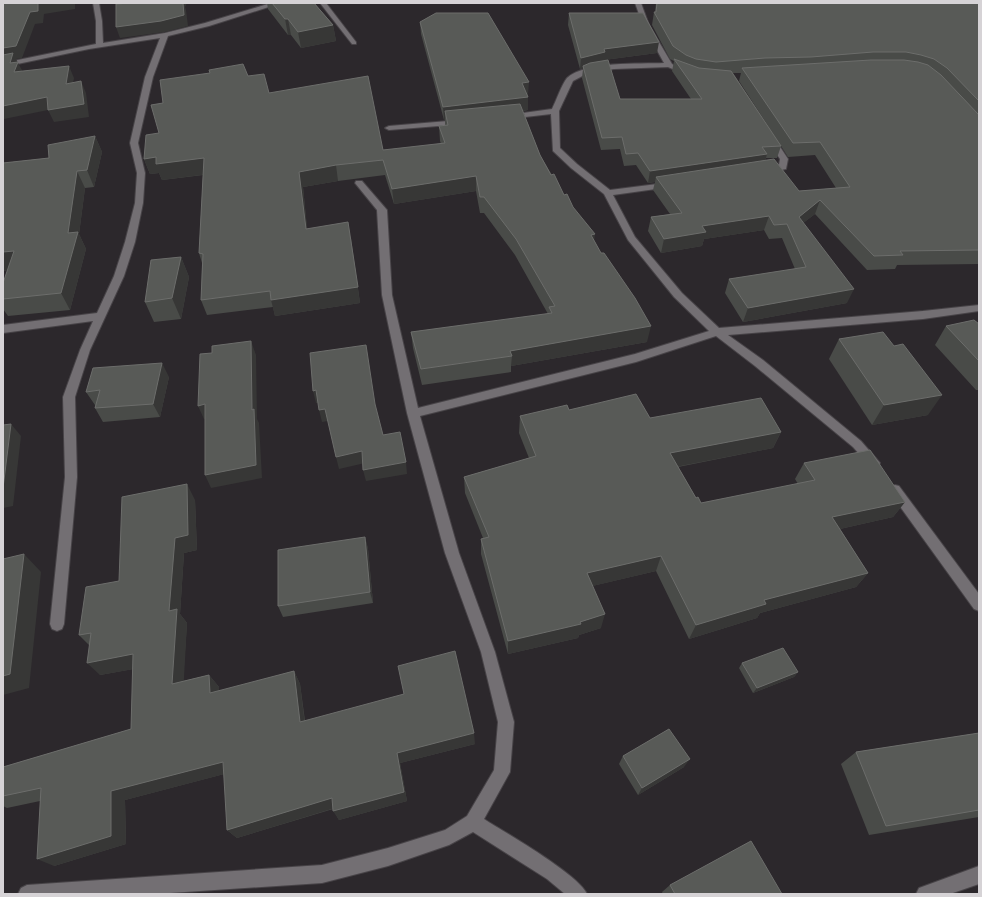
<svg xmlns="http://www.w3.org/2000/svg" width="982" height="897" font-family="Overpass,sans-serif">
<style>
.lines{fill:none;stroke-linecap:round;stroke-linejoin:round}
.minor-casing{stroke:#474347;stroke-width:2}
.minor{fill:#736f73;fill-rule:evenodd}
.wall{fill:#494b48;fill-rule:evenodd}
.shaded-wall{fill:#373736}
.building{fill:#585a57;stroke:#6c6d6b}
</style>
<rect width="100%" height="100%" fill="#2c282c"/>
<g class="lines">
<defs>
<g id="minor">
<polygon points="93,3 99,3 102,21 103,43 165,33 205,23 271,3 281,3 209,26 168,36 153,77 138,143 145,173 143,203 135,242 124,276 90,350 75,397 77,477 64,624 62,629 57,631 52,629 50,624 65,477 63,397 80,350 93,321 3,333 3,325 97,313 114,276 125,242 135,203 137,173 130,143 145,77 160,38 89,49 3,67 3,63 96,44 96,21"/>
<polygon points="320,3 326,3 356,42 356,44 352,44"/>
<path d="M 635,3 L 641,3 L 649,25 L 672,64 L 679,68 L 675,70 L 668,67 L 614,69 L 588,73 L 573,81 L 559,111 L 560,148 L 577,164 L 610,190 L 673,182 L 674,184 L 673,186 L 670,187 L 613,195 L 635,237 L 682,293 L 719,328 L 923,311 L 979,305 L 979,311 L 923,319 L 728,335 L 763,360 L 861,441 L 880,463 L 878,466 L 874,468 L 870,466 L 853,447 L 755,366 L 716,336 L 636,362 L 420,416 L 459,553 L 495,652 L 514,722 L 510,772 L 484,819 C 506,833 578,874 587,894 L 565,894 L 547,879 L 473,832 L 449,845 L 388,866 L 322,883 L 155,894 L 18,894 L 21,888 L 27,885 L 322,865 L 388,848 L 445,830 L 467,816 L 494,770 L 498,722 L 481,652 L 445,553 L 407,413 L 382,295 L 377,210 L 355,183 L 356,181 L 362,181 L 387,210 L 392,295 L 418,408 L 635,354 L 709,331 L 674,297 L 628,240 L 604,194 L 571,168 L 553,151 L 551,114 L 508,119 L 504,117 L 508,115 L 552,109 C 556,101 562,84 567,78 C 585,61 640,64 664,63 L 643,25 Z"/>
<polygon points="460,120 463,120 463,124 389,130 385,128 389,126"/>
<polygon points="767,136 773,136 788,159 786,169 765,173 761,170 762,168 779,165 780,159 766,138"/>
<polygon points="895,485 899,486 979,594 979,611 974,609 891,494 889,490 891,486"/>
<polygon points="979,866 979,884 950,894 916,894 919,888"/>
</g>
</defs>
<use href="#minor" class="minor-casing"/>
<use href="#minor" class="minor"/>
</g>
<g class="wall">
<polygon points="267,3 314,3 333,25 336,41 301,48 291,35 288,35 268,9"/>
<path d="M 656,3 L 979,3 L 979,264 L 897,265 L 895,269 L 867,270 L 815,214 L 803,223 L 847,303 L 743,322 L 725,293 L 729,279 L 795,269 L 782,238 L 769,239 L 764,230 L 704,239 L 702,246 L 661,253 L 648,231 L 651,217 L 670,214 L 653,190 L 655,182 L 648,183 L 636,165 L 624,166 L 620,149 L 601,150 L 582,78 L 583,69 L 580,69 L 568,25 L 569,13 L 657,53 L 604,60 L 620,99 L 691,99 L 672,71 L 674,61 L 670,59 L 652,25 L 654,12 L 655,12 ZM 733,73 L 741,73 L 739,81 L 770,129 ZM 781,146 L 788,157 L 815,155 L 836,188 L 799,191 L 765,160 L 766,158 L 777,158 Z"/>
<polygon points="420,22 528,95 527,95 528,97 528,110 523,111 540,155 564,195 594,240 647,342 511,366 511,372 422,385 413,348 411,332 548,314 515,255 484,213 480,213 476,191 394,204 385,175 338,181 303,187 307,229 351,238 360,303 275,316 273,307 207,315 201,300 202,263 199,253 203,175 162,180 159,173 150,174 144,159 159,133 163,103 248,76 269,93 383,150 441,144 440,141 439,126 445,125 445,120 444,120 421,34"/>
<polygon points="95,136 102,152 94,187 85,188 79,234 86,249 70,310 8,316 3,309 3,283 8,270 3,271 3,163 49,158"/>
<polygon points="181,257 189,277 181,319 154,322 145,302"/>
<polygon points="979,324 979,390 976,390 935,345 946,326"/>
<polygon points="839,339 928,415 872,425 829,359"/>
<polygon points="169,377 160,417 103,422 95,408 96,405 95,405 86,392"/>
<polygon points="569,410 781,432 773,448 678,467 696,498 701,503 798,484 795,479 804,463 905,502 893,517 840,529 868,573 856,587 760,613 757,618 689,639 656,571 592,586 601,628 579,635 578,638 508,654 481,554 481,539 483,538 465,493 464,477 529,458 519,433 520,416"/>
<polygon points="195,500 197,550 184,553 180,614 187,623 183,681 209,675 219,687 219,691 294,671 300,684 305,721 475,744 400,763 407,801 339,820 333,809 237,838 227,830 224,774 125,800 126,844 54,866 40,801 7,808 3,806 3,767 131,729 133,669 100,675 89,645 79,635 119,581"/>
<polygon points="365,537 368,549 373,603 283,617 278,606"/>
<polygon points="742,663 798,672 794,677 753,693 739,668"/>
<polygon points="979,733 979,817 869,835 841,764 856,752"/>
<polygon points="623,756 684,767 638,795 619,764"/>
<polygon points="670,885 782,894 663,894 662,892"/>
</g>
<g class="shaded-wall">
<polygon points="38,3 75,3 75,9 44,14 43,23 35,24 22,58 16,59 24,74 20,84 3,61 3,48 30,12"/>
<polygon points="181,3 187,3 185,7 186,10 188,26 165,32 120,38 116,27"/>
<polygon points="285,19 288,19 291,35 288,35"/>
<polygon points="333,25 336,41 301,48 298,32"/>
<polygon points="659,42 657,53 604,60 604,64 583,66 583,69 580,69 581,58 604,49"/>
<polygon points="69,66 74,78 71,96 66,84"/>
<polygon points="81,81 86,93 89,117 54,122 48,110 4,119 3,130 3,106"/>
<polygon points="529,82 528,95 521,96 522,83"/>
<polygon points="528,97 528,110 447,119 445,111 445,120 444,120 443,107"/>
<polygon points="95,136 102,152 94,187 87,170"/>
<polygon points="767,154 764,166 656,177 655,182 648,183 650,171"/>
<polygon points="156,157 204,158 209,174 162,180 159,173 150,174 144,159"/>
<polygon points="336,165 338,181 303,187 309,245 306,229 299,172"/>
<polygon points="77,171 85,188 79,234 86,249 70,310 61,293 68,233"/>
<polygon points="476,176 476,191 394,204 392,189"/>
<polygon points="820,200 815,214 793,231 799,217"/>
<polygon points="769,216 764,230 704,239 702,246 661,253 664,239 702,226"/>
<polygon points="348,222 360,303 275,316 271,300"/>
<polygon points="595,234 593,250 591,235"/>
<polygon points="14,251 24,267 3,271 3,252"/>
<polygon points="181,257 189,277 181,319 172,298"/>
<polygon points="854,289 847,303 743,322 748,308"/>
<polygon points="651,326 647,342 511,366 512,356 510,351"/>
<polygon points="251,341 256,355 257,419 259,423 262,478 211,488 205,475 252,410"/>
<polygon points="162,363 169,377 160,417 153,404"/>
<polygon points="316,390 320,403 316,403 313,391"/>
<polygon points="942,395 928,415 872,425 884,405"/>
<polygon points="205,404 211,418 204,419 198,406"/>
<polygon points="325,409 328,421 322,422 319,410"/>
<polygon points="11,424 21,436 13,506 3,508 3,488"/>
<polygon points="781,432 773,448 665,469 670,453"/>
<polygon points="362,451 365,463 339,469 336,457"/>
<polygon points="406,462 407,474 366,481 363,470"/>
<polygon points="187,484 195,500 197,550 184,553 180,614 187,623 183,696 172,684 169,611 175,538"/>
<polygon points="905,502 893,517 822,533 832,517"/>
<polygon points="365,537 368,549 373,603 370,592"/>
<polygon points="24,554 41,572 29,688 3,695 3,676"/>
<polygon points="661,556 656,571 584,588 587,573"/>
<polygon points="868,573 856,587 760,613 757,618 689,639 696,625 764,600"/>
<polygon points="605,614 601,628 579,635 578,638 508,654 508,641 580,622"/>
<polygon points="133,654 145,667 100,675 87,663"/>
<polygon points="294,671 300,684 306,733 300,722"/>
<polygon points="798,672 794,677 753,693 757,688"/>
<polygon points="209,675 219,687 219,705 210,693"/>
<polygon points="474,733 475,744 400,763 407,801 339,820 333,811 397,753"/>
<polygon points="690,759 684,767 638,795 642,788"/>
<polygon points="223,762 232,772 125,800 126,844 54,866 37,859 111,791"/>
<polygon points="332,798 338,807 237,838 227,830"/>
</g>
<g class="building">
<polygon points="3,3 38,3 38,11 30,12 16,46 3,48"/>
<polygon points="130,3 183,3 184,15 161,21 116,27 116,4"/>
<polygon points="272,3 314,3 333,25 298,32 288,19 285,19"/>
<polygon points="657,3 979,3 979,101 947,68 934,59 921,55 906,52 873,52 811,57 765,58 716,62 696,59 686,55 673,46 654,12 656,12"/>
<polygon points="436,13 488,13 529,82 522,83 528,97 443,107 420,22"/>
<polygon points="569,13 643,13 659,42 604,49 605,52 581,58"/>
<polygon points="13,53 10,63 18,62 14,72 69,66 66,84 81,81 84,104 48,110 47,97 3,106 3,55"/>
<polygon points="674,59 699,68 731,71 781,146 762,147 767,154 650,171 638,153 626,154 622,137 602,138 583,66 590,63 608,60 620,99 702,99"/>
<polygon points="871,60 904,60 918,62 928,65 941,75 979,115 979,250 900,251 903,255 874,256 820,200 799,217 854,289 748,308 729,279 806,267 787,224 774,225 769,216 702,226 706,232 664,239 651,217 682,213 656,177 774,159 799,191 850,187 820,142 793,143 742,68"/>
<polygon points="243,64 248,76 264,74 269,93 368,76 383,150 445,143 439,126 448,125 445,111 520,104 540,155 551,175 554,174 564,195 567,194 573,207 595,234 591,235 601,253 604,253 635,298 651,326 510,351 512,356 421,369 411,332 552,313 549,307 555,306 516,239 484,197 480,197 476,176 392,189 383,160 336,165 299,172 306,229 348,222 358,287 271,300 270,291 201,300 203,254 199,253 204,158 156,164 156,157 144,159 146,135 159,133 151,105 163,103 160,80 210,73 209,70"/>
<polygon points="95,136 87,170 77,171 68,233 78,232 61,293 3,299 3,283 14,251 3,252 3,163 49,158 48,145"/>
<polygon points="181,257 172,298 145,302 151,260"/>
<polygon points="974,320 979,324 979,361 946,326"/>
<polygon points="883,332 894,346 903,344 942,395 884,405 839,339"/>
<polygon points="251,341 252,410 254,409 256,465 205,475 205,404 198,406 200,354 212,353 212,346"/>
<polygon points="366,345 375,404 383,435 400,432 406,462 363,470 362,451 336,457 325,409 319,410 316,390 313,391 310,353"/>
<polygon points="162,363 153,404 95,408 100,390 86,392 93,368"/>
<polygon points="636,394 650,418 761,398 781,432 670,453 696,498 698,497 701,503 815,480 804,463 870,450 905,502 832,517 868,573 764,600 766,604 696,625 661,556 587,573 605,614 580,622 581,624 508,641 481,539 489,537 464,477 536,456 520,416 567,405 569,410"/>
<polygon points="11,424 3,488 3,425"/>
<polygon points="187,484 188,535 175,538 169,611 177,609 172,684 209,675 210,693 294,671 300,722 404,694 398,666 455,651 474,733 397,753 404,792 333,811 332,798 227,830 223,762 111,791 111,836 37,859 41,788 3,796 3,767 131,729 133,654 87,663 91,633 79,635 86,587 119,581 122,497"/>
<polygon points="365,537 370,592 278,606 278,550"/>
<polygon points="24,554 10,674 3,676 3,559"/>
<polygon points="783,648 798,672 757,688 742,663"/>
<polygon points="669,729 690,759 642,788 623,756"/>
<polygon points="979,733 979,810 886,826 856,752"/>
<polygon points="751,841 782,894 675,894 670,885"/>
</g>
<rect width="982" height="897" fill="none" stroke="#d6d3d6" stroke-width="8"/>
</svg>
